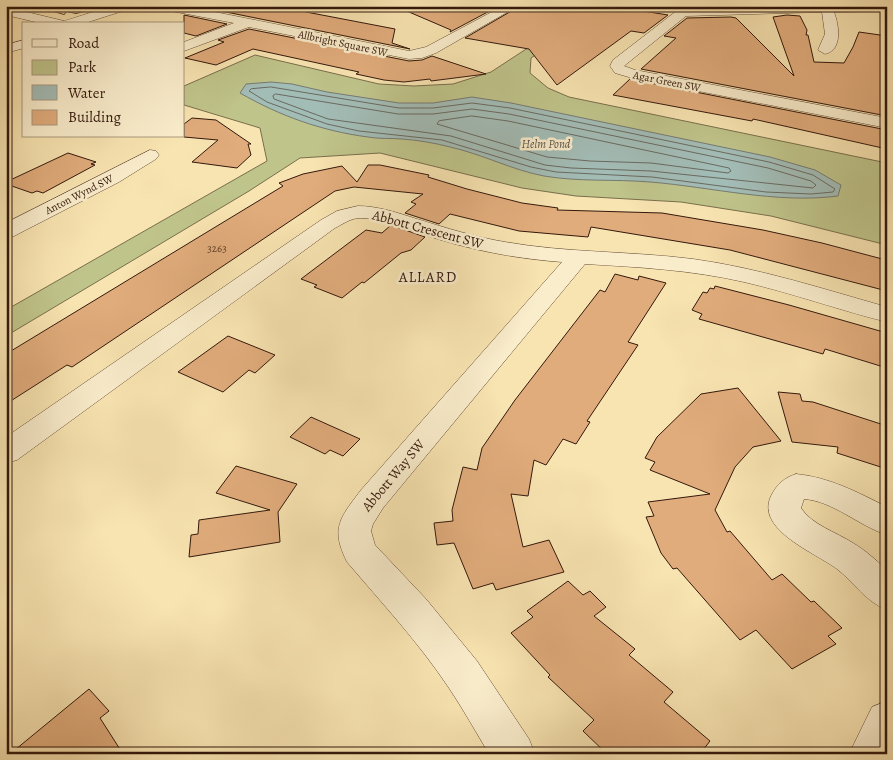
<svg xmlns="http://www.w3.org/2000/svg" width="893" height="760" font-family="Alegreya,serif">
<style>
.green{fill:#bfc48a;stroke:#796e4b}
.water{fill:#a2bcb6;stroke:#767a72}
.lines{fill:none;stroke-linecap:round;stroke-linejoin:round}
.shore{stroke:#6a6a61;stroke-width:1}
.building{fill:#e1ac7c;stroke:#33180c}
.service-casing{stroke:#644b35;stroke-width:2}
.minor-casing{stroke:#644b35;stroke-width:1}
.tertiary-casing{stroke:#644b35;stroke-width:1}
.service{fill:#faedcc;fill-rule:evenodd}
.minor{fill:#faedcc;fill-rule:evenodd}
.tertiary{fill:#faedcc;fill-rule:evenodd}
.labels{text-anchor:middle;stroke-width:5;stroke-linejoin:round;paint-order:stroke}
.far-street-label{font-size:11px;fill:#33180c;stroke:#faedcc}
.number-label{font-size:11px;fill:#5e3d28}
.far-water-label{font-size:12px;font-style:italic;fill:#5a5148;stroke:#faedcc}
.street-label{font-size:14px;fill:#33180c;stroke:#faedcc}
.neighbourhood-label{font-size:15px;letter-spacing:1px;fill:#33180c;stroke:#faedcc}
</style>
<rect width="100%" height="100%" fill="#f8e4b1"/>
<filter id="stains"><feTurbulence type="fractalNoise" baseFrequency=".004" numOctaves="4"/><feColorMatrix values="0 0 0 0 .2 0 0 0 0 .09 0 0 0 0 .02 0 0 0 .5 -.17"/></filter>
<radialGradient id="worn" r=".72"><stop offset=".6" stop-color="#630" stop-opacity="0"/><stop offset="1" stop-color="#630" stop-opacity=".3"/></radialGradient>
<polygon class="green" points="592,6 610,6 531,58 530,73 548,88 569,97 887,163 887,245 771,216 681,202 576,196 522,188 380,153 300,158 249,191 6,336 6,310 267,161 260,128 184,105 184,86 255,55 379,84 414,86 453,84 491,72"/>
<path class="water" d="M 271,82 L 292,84 L 327,92 L 399,103 L 433,103 L 472,97 L 511,103 L 770,157 L 815,170 L 841,185 L 838,196 C 776,204 712,187 650,182 C 615,179 579,182 544,176 C 512,170 482,154 450,147 C 435,143 417,140 402,139 C 390,138 379,139 368,137 C 322,131 280,116 240,93 L 246,84 Z"/>
<g class="lines">
<g class="shore">
<polygon points="271,87 399,108 433,108 472,103 510,108 769,162 813,175 835,189 833,192 811,194 766,192 652,177 556,172 531,167 442,140 359,131 327,124 267,102 249,91 251,89"/>
<polygon points="276,94 398,114 433,114 472,109 509,114 768,168 811,181 816,185 813,188 651,171 571,168 545,165 451,136 328,119 274,99 273,96"/>
<polygon points="472,116 508,121 729,168 731,171 728,173 651,163 590,161 547,157 437,124 439,121"/>
</g>
</g>
<g class="building">
<polygon points="196,6 275,6 395,29 392,43 410,49"/>
<polygon points="395,6 499,6 450,32 451,30"/>
<polygon points="520,6 612,6 668,15 644,33 631,31 557,85 529,49 465,38"/>
<polygon points="184,15 227,24 196,36 184,33"/>
<polygon points="787,15 800,16 807,30 806,35 808,35 814,62 844,63 853,47 859,32 887,36 887,116 641,69 676,38 664,36 687,18 731,17 736,18 794,76 773,17"/>
<polygon points="249,29 409,61 422,60 432,56 486,74 431,81 430,79 404,82 384,80 356,74 359,72 253,49 216,65 185,58 224,42 218,40"/>
<polygon points="630,79 887,130 887,149 753,119 752,121 613,95"/>
<polygon points="192,118 216,120 251,144 248,144 251,155 237,168 192,162 218,140 184,137 184,124"/>
<polygon points="68,153 96,162 91,164 95,165 43,193 37,191 32,193 6,184 6,182"/>
<polygon points="368,165 380,165 429,175 428,177 467,189 522,203 558,208 557,210 662,213 763,230 822,243 886,260 887,291 730,250 591,227 588,237 519,231 450,214 439,224 405,213 416,204 411,202 423,194 354,187 335,191 72,367 67,365 6,404 6,354 283,186 279,183 303,174 342,166 357,182"/>
<polygon points="391,225 425,237 411,250 401,253 364,283 362,282 342,298 314,287 317,285 301,279 366,230 382,233"/>
<polygon points="615,274 638,280 639,276 666,283 628,342 638,345 587,421 590,422 576,444 563,439 546,465 534,460 528,496 511,494 523,547 549,540 564,572 496,590 493,583 473,589 454,543 437,545 434,523 453,521 452,510 463,467 477,470 482,448 515,400 600,290 605,292"/>
<polygon points="715,286 789,305 887,333 887,368 825,349 823,354 699,319 702,314 692,310 703,292 707,293 710,288 714,289"/>
<polygon points="228,336 275,355 255,373 249,370 223,392 178,372"/>
<polygon points="738,388 781,441 753,447 735,467 715,510 727,532 730,531 772,580 782,574 811,602 814,601 842,628 828,636 836,644 792,669 756,630 740,640 677,568 673,569 661,553 646,517 654,516 648,502 710,494 650,470 655,462 645,458 657,437 701,394"/>
<polygon points="778,392 800,394 802,401 813,402 887,426 887,469 837,453 838,447 792,442"/>
<polygon points="311,417 360,439 343,456 330,450 325,454 290,437"/>
<polygon points="236,466 297,484 278,512 280,542 189,557 191,535 198,534 199,520 270,510 216,493"/>
<polygon points="568,581 583,595 590,591 606,607 594,616 635,649 629,655 673,692 664,702 710,741 700,754 607,754 583,731 594,720 548,677 550,675 511,633 533,617 527,611"/>
<polygon points="89,689 109,711 100,718 123,754 10,754"/>
</g>
<g class="lines">
<defs>
<polygon id="service" points="38,6 64,6 76,9 100,6 76,13 55,8 66,11 64,14"/>
<g id="minor">
<polygon points="160,6 185,6 409,51 426,47 503,6 518,6 436,53 422,58 409,59 249,27 184,51 184,42 234,23 166,10"/>
<path d="M 769,6 L 887,6 L 887,11 L 834,12 C 839,25 843,50 825,54 L 818,50 L 825,34 L 822,12 L 686,16 L 624,66 L 635,70 L 887,118 L 887,128 L 632,78 L 615,73 L 610,66 L 613,60 L 679,9 Z"/>
<polygon points="150,150 156,151 159,155 156,159 119,182 14,236 6,237 6,223"/>
<path d="M 358,206 C 378,206 398,213 417,219 C 446,228 475,237 505,242 C 567,253 630,251 693,259 C 759,268 823,289 887,307 L 887,322 C 839,310 792,293 744,282 C 692,270 638,267 585,264 L 383,508 L 373,524 L 371,531 L 375,545 L 426,599 L 477,661 L 529,739 L 535,754 L 489,754 C 476,732 463,709 449,688 C 419,643 382,603 347,562 C 330,528 340,518 361,490 L 562,262 C 521,259 481,252 441,240 C 416,233 387,218 360,218 C 351,218 343,224 335,228 L 17,460 L 6,463 L 6,437 L 321,220 L 337,211 Z"/>
<path d="M 796,474 C 829,477 857,492 887,507 L 887,535 C 859,526 833,501 804,499 L 801,508 C 812,525 836,532 853,543 C 865,550 876,560 887,570 L 887,610 C 866,602 854,582 837,569 C 816,553 755,530 771,496 C 777,484 784,478 796,474 Z"/>
</g>
<g id="tertiary">
<polygon points="112,6 131,6 129,9 82,24 44,24 6,15 6,7 64,21"/>
<polygon points="24,40 24,48 6,53 6,45"/>
<polygon points="887,701 887,754 849,754 872,707"/>
</g>
</defs>
<use href="#service" class="service-casing"/>
<use href="#minor" class="minor-casing"/>
<use href="#tertiary" class="tertiary-casing"/>
<use href="#service" class="service"/>
<use href="#minor" class="minor"/>
<use href="#tertiary" class="tertiary"/>
</g>
<g class="labels">
<g class="far-street-label">
<text transform="translate(343 43) rotate(12)" y="4">Allbright Square SW</text>
<text transform="translate(667 81) rotate(11)" y="4">Agar Green SW</text>
<text transform="translate(79 194) rotate(-27)" y="4">Anton Wynd SW</text>
</g>
<g class="number-label">
<text x="217" y="252">3263</text>
</g>
<g class="far-water-label">
<text x="546" y="148">Helm Pond</text>
</g>
<g class="street-label">
<text transform="translate(428 229) rotate(15)" y="5">Abbott Crescent SW</text>
<text transform="translate(393 475) rotate(-50)" y="5">Abbott Way SW</text>
</g>
<g class="neighbourhood-label">
<text x="428" y="282">ALLARD</text>
</g>
</g>
<rect width="893" height="760" fill="none" stroke="#f8e4b1" stroke-width="25"/>
<rect x="8" y="8" width="878" height="745" fill="none" stroke="#33180c" stroke-width="2.5"/>
<rect x="12" y="12" width="868" height="735" fill="none" stroke="#33180c"/>
<rect x="22" y="22" width="162" height="115" fill="#faedcc" stroke="#aa987f"/>
<rect x="32" y="39" width="25" height="8" fill="#faedcc" stroke="#aa987f"/>
<text x="68" y="48" font-size="15" fill="#33180c">Road</text>
<rect x="32" y="60" width="25" height="15" fill="#bfc48a" stroke="#aa987f"/>
<text x="68" y="72" font-size="15" fill="#33180c">Park</text>
<rect x="32" y="85" width="25" height="15" fill="#a2bcb6" stroke="#aa987f"/>
<text x="68" y="98" font-size="15" fill="#33180c">Water</text>
<rect x="32" y="110" width="25" height="15" fill="#e1ac7c" stroke="#aa987f"/>
<text x="68" y="122" font-size="15" fill="#33180c">Building</text>
<rect width="100%" height="100%" filter="url(#stains)"/>
<rect width="100%" height="100%" fill="url(#worn)"/>
</svg>
